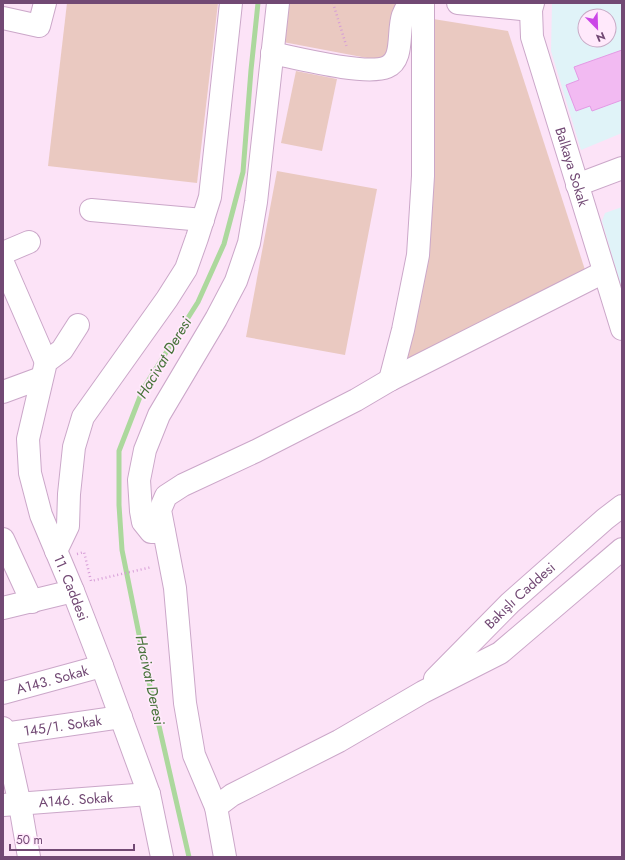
<svg xmlns="http://www.w3.org/2000/svg" width="625" height="860" font-family="Jost,sans-serif">
<style>
.education{fill:#e0f3f8;fill-rule:evenodd}
.green{fill:#eac9c1}
.lines{fill:none;stroke-linecap:round;stroke-linejoin:round}
.stream{stroke:#acd89d;stroke-width:5}
.building{fill:#f2baf2;stroke:#e39ae5}
.minor-casing{stroke:#cba7c9;stroke-width:24}
.path{stroke:#d69dd7;stroke-width:2.5;stroke-dasharray:1 3;stroke-linecap:butt}
.minor{stroke:#fff;stroke-width:22}
.labels{text-anchor:middle;stroke-width:3.5;stroke-linejoin:round;paint-order:stroke}
.street-label{font-size:14px;fill:#724974;stroke:#ffe9fb}
.water-label{font-size:15px;font-style:italic;fill:#47733a;stroke:#ffe9fb}
</style>
<rect width="100%" height="100%" fill="#fce3f7"/>
<g class="education">
<path d="M 552,3 L 622,3 L 622,133 L 581,150 L 551,51 ZM 585,16 L 609,16 L 609,40 L 585,40 Z"/>
<polygon points="622,207 622,290 602,221 605,213"/>
</g>
<g class="green">
<polygon points="67,3 218,3 197,183 48,166"/>
<polygon points="287,3 399,3 390,51 383,61 283,42"/>
<polygon points="427,18 508,31 586,273 399,370"/>
<polygon points="296,71 337,79 322,151 281,143"/>
<polygon points="277,171 377,189 345,355 246,337"/>
</g>
<g class="lines">
<polyline class="stream" points="189,857 146,669 122,550 119,505 119,451 143,389 198,302 224,244 243,172 251,70 258,3"/>
</g>
<polygon class="building" points="622,50 622,100 592,111 590,106 576,111 566,85 579,80 574,67"/>
<g class="lines">
<defs>
<g id="minor">
<polyline points="458,3 531,10"/>
<path id="s1" d="M 533,3 L 531,10 L 532,37 L 622,329"/>
<polyline points="3,18 39,26 45,3"/>
<path d="M 272,53 C 297,58 366,76 387,67 C 410,57 390,12 414,3"/>
<polyline points="577,185 622,168"/>
<polyline points="91,210 203,220"/>
<polyline points="3,253 29,242"/>
<polyline points="3,263 46,362"/>
<path id="s2" d="M 78,325 L 62,350 L 46,362 L 28,439 L 30,473 L 41,515 L 73,591 L 102,666 L 149,794 L 162,857"/>
<polyline points="390,380 403,330 418,255 423,176 423,3"/>
<polyline points="3,392 41,378"/>
<polyline points="164,532 151,532 143,522 141,511 139,480 145,450 159,415 216,319 236,281 249,243 256,202 278,3"/>
<polyline points="3,539 32,602"/>
<polyline points="56,551 68,526 69,494 74,447 83,417 167,299 186,269 197,238 210,197 231,3"/>
<polyline points="3,608 73,591"/>
<path id="s3" d="M 435,679 L 510,603 L 605,519 L 622,506"/>
<path id="s4" d="M 3,693 L 102,666"/>
<polyline points="3,728 20,805 29,857"/>
<path id="s5" d="M 4,734 L 121,717"/>
<path id="s6" d="M 3,805 L 149,794"/>
<polyline points="216,807 232,795 339,741 423,692 500,653 622,549"/>
<polyline points="225,857 216,807 194,755 185,703 175,588 160,510 166,496 183,485 256,451 356,400 390,380 604,272"/>
</g>
</defs>
<use href="#minor" class="minor-casing"/>
<g class="path">
<polyline points="333,3 347,48"/>
<polyline points="77,554 84,552 91,581 152,567"/>
</g>
<use href="#minor" class="minor"/>
</g>
<g class="labels">
<g class="street-label">
<text dy="5" stroke="none"><textPath href="#s1" startOffset="170">Balkaya Sokak</textPath></text>
<text dy="5" stroke="none"><textPath href="#s2" startOffset="285">11. Caddesi</textPath></text>
<text dy="5" stroke="none"><textPath href="#s3" startOffset="119">Bakışlı Caddesi</textPath></text>
<text dy="5" stroke="none"><textPath href="#s4" startOffset="51">A143. Sokak</textPath></text>
<text dy="5" stroke="none"><textPath href="#s5" startOffset="59">145/1. Sokak</textPath></text>
<text dy="5" stroke="none"><textPath href="#s6" startOffset="73">A146. Sokak</textPath></text>
</g>
<g class="water-label">
<text transform="translate(164 358) rotate(-59)" y="5">Hacivat Deresi</text>
<text transform="translate(150 680) rotate(78)" y="5">Hacivat Deresi</text>
</g>
</g>
<rect width="625" height="860" fill="none" stroke="#724974" stroke-width="8"/>
<g transform="translate(597 28) rotate(157)"><circle r="19" fill="#ffe9fb" stroke="#c7a9c5"/>
<path d="M0-3L7 15L0 10L-7 15Z" fill="#cb47e7"/>
<text y="-6" font-size="11" font-weight="bold" text-anchor="middle" fill="#724974">N</text>
</g>
<path d="M10 844v6h124v-6" fill="none" stroke="#724974" stroke-width="2"/>
<text x="16" y="844" font-size="12" fill="#724974" stroke="#ffe9fb" stroke-width="3" paint-order="stroke">50 m</text>
</svg>
